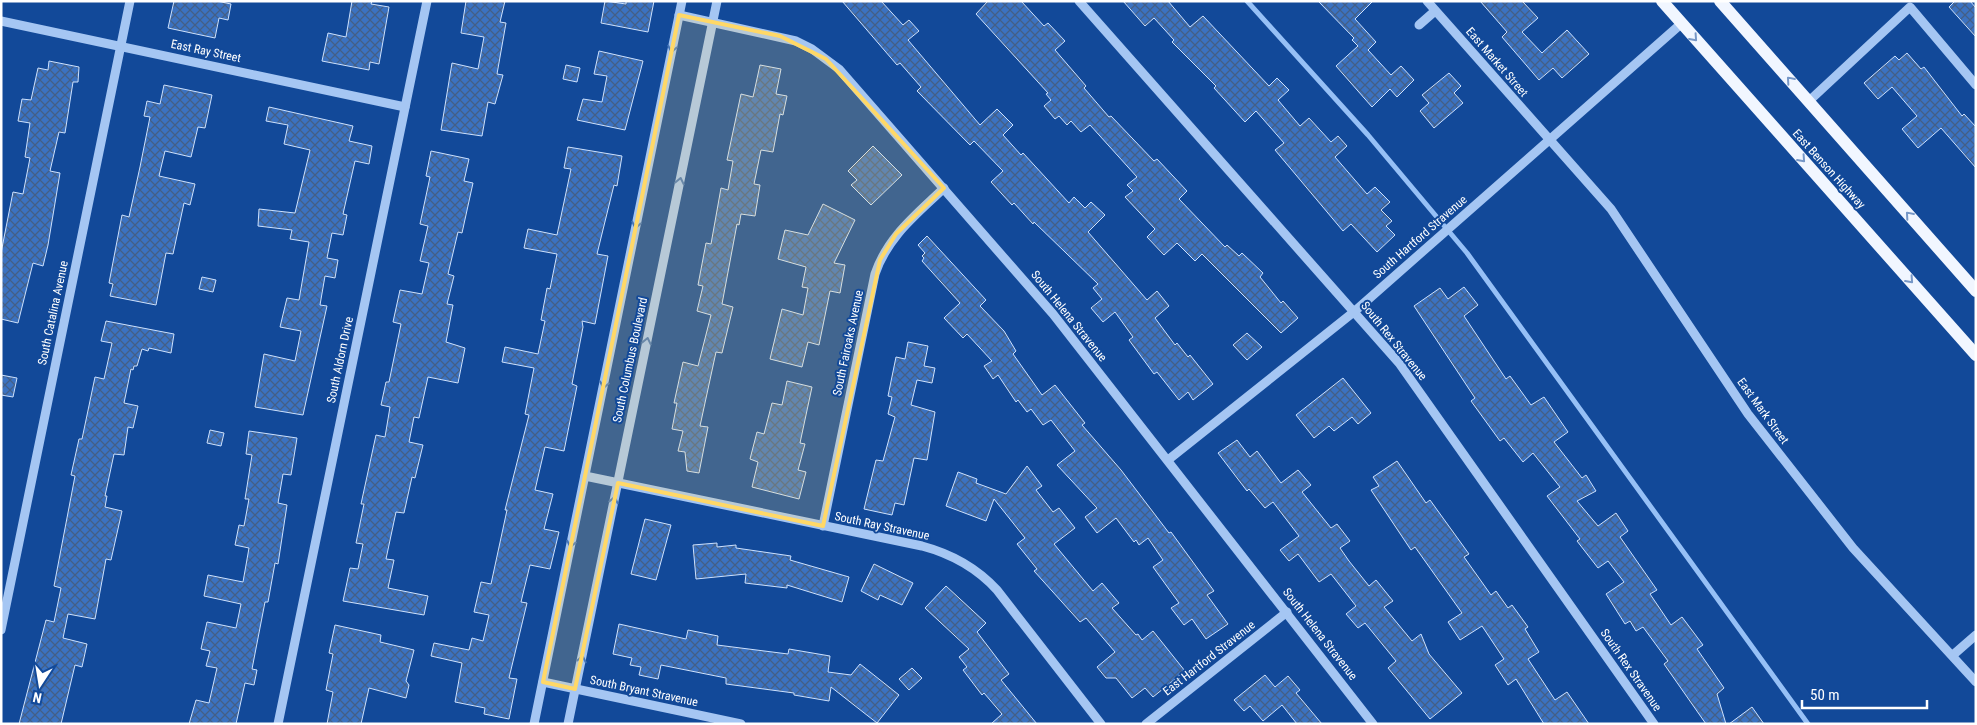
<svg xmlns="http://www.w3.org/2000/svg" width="1977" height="725" font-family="'Roboto Condensed',sans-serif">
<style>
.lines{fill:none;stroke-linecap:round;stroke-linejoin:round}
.stream{stroke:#96c0f6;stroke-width:5}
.building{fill:url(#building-cross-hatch);stroke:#cde1fd}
.minor{stroke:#a5c6f3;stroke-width:9}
.major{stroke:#f1f6ff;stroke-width:12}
.oneway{stroke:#7697c7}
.oneway2{stroke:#4575b8}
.marked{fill:#ffd867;fill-opacity:0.2;stroke:#ffd867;stroke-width:4;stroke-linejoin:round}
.labels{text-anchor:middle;stroke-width:4;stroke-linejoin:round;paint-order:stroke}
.street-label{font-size:12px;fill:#fff;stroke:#124999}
</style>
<defs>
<pattern id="building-cross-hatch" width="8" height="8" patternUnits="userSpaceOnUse" patternTransform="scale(1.25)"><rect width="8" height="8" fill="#3b72c1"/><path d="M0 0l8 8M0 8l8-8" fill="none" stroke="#445f86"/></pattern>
</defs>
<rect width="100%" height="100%" fill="#124999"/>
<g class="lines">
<polyline class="stream" points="1247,1 1368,135 1467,253 1808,724"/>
</g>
<g class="building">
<polygon points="174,1 217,1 231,4 228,20 219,18 215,38 168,28"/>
<polygon points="352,1 372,1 371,4 389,7 379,64 370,62 369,70 322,61 328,33 346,37"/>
<polygon points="466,1 505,1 500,22 506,23 497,74 503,75 495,104 488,102 482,136 441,130 452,63 478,69 484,37 461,33"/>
<polygon points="605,1 626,4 626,1 654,1 648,32 601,23"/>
<polygon points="842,1 881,1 903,25 909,20 919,31 908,40 980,125 997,109 1013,125 1003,135 1021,155 1023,153 1069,203 1074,197 1085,208 1091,202 1105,215 1088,232 1147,300 1157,291 1169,306 1155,318 1175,345 1177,343 1188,357 1190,355 1213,384 1193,400 1188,392 1179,400 1157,372 1154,374 1129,340 1133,337 1115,312 1103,322 1091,308 1102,299 1093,288 1098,284 1034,222 1033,224 1014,203 1012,205 991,182 1003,171 974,141 970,145 917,91 921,87 900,63 897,65"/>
<polygon points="988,1 1021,1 1044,26 1048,23 1065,41 1055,50 1086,86 1084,88 1109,117 1111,116 1154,161 1157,159 1187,191 1179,199 1225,247 1227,245 1239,256 1242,253 1263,273 1260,277 1281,303 1283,301 1298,318 1281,333 1202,254 1195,261 1177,243 1164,255 1147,237 1155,229 1125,197 1133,191 1127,185 1137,177 1090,125 1081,132 1071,121 1067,125 1059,116 1055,119 1044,106 1051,100 1046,94 1048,93 976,14"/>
<polygon points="1123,1 1168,1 1190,27 1203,16 1269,86 1277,78 1289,90 1278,100 1300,126 1309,118 1331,142 1338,136 1347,146 1335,157 1367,194 1375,187 1390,202 1381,210 1392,221 1386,226 1395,235 1377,252 1351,224 1343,231 1275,150 1284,143 1256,111 1245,122 1214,88 1216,86 1172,42 1174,40 1154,18 1145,26"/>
<polygon points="1318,1 1373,1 1355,19 1376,42 1368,50 1391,75 1401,66 1414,80 1397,97 1390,89 1372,107 1336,66 1358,46 1352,40 1354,38"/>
<polygon points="1480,1 1522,1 1538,18 1522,32 1542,53 1567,30 1589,54 1562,78 1553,68 1539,80 1502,37 1507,32"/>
<polygon points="1955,1 1970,1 1976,8 1976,37 1949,7"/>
<polygon points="599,51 643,61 625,130 577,120 583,99 602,102 607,76 594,74"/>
<polygon points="1907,53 1921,69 1924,67 1962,116 1964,114 1976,127 1976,168 1941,128 1918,148 1902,129 1917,116 1892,87 1878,99 1864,83 1895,56 1899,60"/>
<polygon points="49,61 79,67 78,82 73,82 65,133 59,132 50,171 60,173 48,245 43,266 33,263 18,323 1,319 1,253 13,192 23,194 30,158 25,157 30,123 18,121 22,99 31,100 38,68 48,70"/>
<polygon points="566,65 580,68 577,82 563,79"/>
<polygon points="760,65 781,69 776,94 787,96 783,115 780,114 773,152 761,150 754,184 760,185 755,216 741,214 739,225 737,224 722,304 733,307 722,353 716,352 700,426 708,427 699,473 687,471 685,452 678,451 683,431 672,429 677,403 674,403 683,362 698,366 711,315 697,311 703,286 698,285 706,243 711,244 721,188 728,190 733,161 727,160 741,94 753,97"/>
<polygon points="1449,73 1461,86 1454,93 1463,103 1434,128 1420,111 1429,103 1422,95"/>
<polygon points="164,85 212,95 205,128 198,127 191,157 165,151 159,176 195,184 190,205 184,203 173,254 166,253 156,305 110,296 113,284 109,283 122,215 129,217 140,167 150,117 144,116 147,101 160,104"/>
<polygon points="269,107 353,126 349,141 372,146 369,164 355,161 343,214 347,215 343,235 332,233 327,258 338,260 335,278 325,276 320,305 327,306 303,415 255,407 264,354 295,361 301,331 280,327 287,298 299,300 309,242 290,239 292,230 258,226 259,209 295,213 310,150 284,144 288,125 266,121"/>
<polygon points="873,146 902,175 871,205 851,185 857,180 848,171"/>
<polygon points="568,147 622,156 617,186 614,185 597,254 608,256 595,324 582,321 583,327 572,384 577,386 564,451 545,447 535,490 553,494 544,529 559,532 550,569 530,565 521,602 527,603 509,678 517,679 509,719 484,714 485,708 455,702 462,663 431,656 434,643 469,650 472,638 483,641 489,615 474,612 481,582 491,584 507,510 505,510 529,415 525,414 534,368 502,362 505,347 538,354 545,321 541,320 547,288 550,289 557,254 524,248 528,229 557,235 571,169 564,168"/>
<polygon points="431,151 469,159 464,181 473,183 462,233 458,232 448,274 454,276 447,304 453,305 446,342 465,348 458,383 428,377 419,418 414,417 409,442 423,445 415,478 412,477 404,513 396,512 386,559 394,560 388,588 428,596 424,615 343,601 350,568 358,569 363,544 356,543 364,504 361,504 376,435 385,437 390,407 381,405 386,382 389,382 401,324 393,322 400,290 422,294 429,263 420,261 428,226 420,224 430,177 426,176"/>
<polygon points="823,204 855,220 834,263 845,265 840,293 830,291 819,345 808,342 802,367 770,359 782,309 803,315 808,288 802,287 806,267 778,259 785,230 808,235"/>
<polygon points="927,236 986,300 980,306 1004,331 1016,351 1013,354 1042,395 1055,385 1085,423 1082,425 1121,470 1169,533 1171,532 1214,591 1207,595 1228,624 1206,639 1192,619 1184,625 1171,608 1179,603 1153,567 1163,560 1148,538 1139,545 1136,540 1134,542 1116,518 1097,533 1085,517 1097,508 1057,465 1075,451 1051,420 1043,425 1031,409 1027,412 1018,400 1016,402 998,375 993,379 984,366 992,361 967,334 963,338 944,318 960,303 922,261 924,258 922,256 925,253 918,245"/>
<polygon points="202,277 216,280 213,292 199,289"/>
<polygon points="1464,287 1478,305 1464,316 1506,379 1510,376 1531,405 1544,397 1568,432 1554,442 1582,478 1586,475 1596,491 1577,501 1598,526 1616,513 1628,531 1620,537 1657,590 1650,594 1671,625 1682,617 1703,645 1697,649 1724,688 1717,694 1726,724 1706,724 1664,664 1668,661 1643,627 1636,631 1630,621 1625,624 1606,594 1624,582 1608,561 1598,568 1577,541 1580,539 1547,496 1560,487 1533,453 1523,462 1504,438 1500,441 1471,401 1475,398 1414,306 1440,288 1448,299"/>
<polygon points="106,321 174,334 171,353 149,348 148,351 142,349 137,366 134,366 133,370 131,369 124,403 138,406 133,428 128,427 124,455 114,454 105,496 107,496 105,507 122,511 111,560 106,559 95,619 68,614 63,638 87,644 82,667 75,665 61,724 19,724 46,620 54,622 61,588 54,586 75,476 71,475 79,439 82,439 95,377 104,379 112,343 101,341"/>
<polygon points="1247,333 1262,347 1247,360 1233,345"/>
<polygon points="908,342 928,346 924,366 935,368 932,383 917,380 911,405 935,412 927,460 914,458 904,505 895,503 892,515 864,509 876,460 883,461 895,417 888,414 892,397 888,396 896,357 905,359"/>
<polygon points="1,375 17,378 13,397 1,395"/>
<polygon points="1343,378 1371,413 1358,424 1352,417 1334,431 1329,426 1314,438 1296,415"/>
<polygon points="787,381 812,387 800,443 805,444 798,470 806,472 799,499 752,487 758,462 750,459 757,432 764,434 772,403 782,405"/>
<polygon points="210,430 224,433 221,446 207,443"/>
<polygon points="249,431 297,438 291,475 283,474 278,503 287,505 278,564 275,563 268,602 265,602 252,669 257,670 254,685 245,683 236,724 189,724 196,700 209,703 217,668 206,666 210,651 201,649 207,622 236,628 241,604 204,596 208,575 243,582 249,548 235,545 239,525 244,526 249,499 245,499 252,455 246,454"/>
<polygon points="1237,440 1250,457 1257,451 1281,483 1298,470 1311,485 1302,492 1331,528 1337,524 1350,541 1340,548 1349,561 1369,586 1376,580 1393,601 1384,607 1412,641 1421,634 1429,654 1462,693 1430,719 1388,668 1396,661 1365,623 1358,628 1346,614 1356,606 1331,574 1319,582 1298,554 1289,561 1280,550 1299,536 1273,502 1265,508 1249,489 1247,491 1218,453"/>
<polygon points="1397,461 1426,503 1430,500 1469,554 1464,557 1491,595 1496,591 1508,608 1512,605 1528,627 1525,629 1539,652 1528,659 1555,700 1567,692 1589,724 1544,724 1516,679 1508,685 1495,665 1504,659 1482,626 1460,640 1448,622 1462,613 1415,547 1411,550 1371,490 1379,486 1373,477"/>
<polygon points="1027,466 1042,486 1036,490 1053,512 1059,508 1075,528 1054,544 1093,591 1102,583 1119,603 1112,608 1136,635 1138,634 1142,640 1153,631 1185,671 1153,697 1145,688 1132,698 1116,678 1106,678 1097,667 1115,652 1086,618 1080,622 1034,571 1037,569 1017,544 1025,538 994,499 986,521 946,506 958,472 977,479 976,483 1006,494"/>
<polygon points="645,519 671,525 656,580 631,574"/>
<polygon points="717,543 717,547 736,545 736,548 791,556 790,560 849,577 842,602 787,585 787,588 745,583 746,574 696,579 693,545"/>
<polygon points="874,564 913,583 902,605 880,595 878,600 861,591"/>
<polygon points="946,586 986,623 977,632 1009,674 1001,680 1037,724 991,724 1002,714 984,693 982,695 963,670 967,667 959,657 969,649 925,608"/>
<polygon points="619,624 686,639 688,630 718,636 717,645 788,654 789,649 830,656 828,672 851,675 860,664 899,695 877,723 831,687 829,701 794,695 794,693 726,684 726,678 661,665 658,679 639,675 641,667 630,665 632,658 613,654"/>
<polygon points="335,625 381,635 380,642 414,650 406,681 409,685 406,698 369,688 361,724 327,724 333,692 326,690 333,654 329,653"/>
<polygon points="912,668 922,678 909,690 899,679"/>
<polygon points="1265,675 1275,687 1288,676 1300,690 1296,693 1322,724 1297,724 1282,705 1263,721 1250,706 1244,711 1234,700"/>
<polygon points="1752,707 1764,724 1729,724"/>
</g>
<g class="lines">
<g class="minor">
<polyline points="1079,1 1399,363 1654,724"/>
<polyline points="1427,1 1611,209 1748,414 1853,548 1976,682"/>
<polyline points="679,15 796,41 812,49 839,69 1053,314 1373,724"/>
<polyline points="1,21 405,107"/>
<polyline points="1419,25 1435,11"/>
<polyline points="1809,101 1910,7 1976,85"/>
<polyline points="1168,460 1355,311 1682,23"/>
<path d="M 585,476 L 922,546 C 952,554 976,567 997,590 L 1101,724"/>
<path d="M 823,526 L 875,274 C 888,236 916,215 944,188"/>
<polyline points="1,630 130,1"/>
<polyline points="1953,655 1976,635"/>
<polyline points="543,682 741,724"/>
<polyline points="278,724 427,1"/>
<polyline points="534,724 682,1"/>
<polyline points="568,724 717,1"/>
<polyline points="1146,724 1287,612"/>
</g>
<g class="major">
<polyline points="1662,1 1976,355"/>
<polyline points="1720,1 1976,291"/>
</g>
</g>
<defs><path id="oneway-chevron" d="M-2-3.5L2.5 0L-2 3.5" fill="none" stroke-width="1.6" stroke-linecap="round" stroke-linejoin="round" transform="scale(1.25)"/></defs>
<g class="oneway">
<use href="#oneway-chevron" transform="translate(1694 38) rotate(48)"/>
<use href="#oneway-chevron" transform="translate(1790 80) rotate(-131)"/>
<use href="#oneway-chevron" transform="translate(1802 159) rotate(48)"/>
<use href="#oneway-chevron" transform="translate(1909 215) rotate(-131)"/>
<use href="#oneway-chevron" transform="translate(1910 280) rotate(48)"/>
</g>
<g class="oneway2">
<use href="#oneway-chevron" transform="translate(672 49) rotate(102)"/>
<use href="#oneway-chevron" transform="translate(680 181) rotate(-78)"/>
<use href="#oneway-chevron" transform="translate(636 225) rotate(102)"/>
<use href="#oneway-chevron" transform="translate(647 341) rotate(-78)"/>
<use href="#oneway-chevron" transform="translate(604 385) rotate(102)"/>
<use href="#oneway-chevron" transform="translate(614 500) rotate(-78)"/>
<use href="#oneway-chevron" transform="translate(571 544) rotate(102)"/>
<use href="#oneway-chevron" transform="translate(582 659) rotate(-78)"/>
</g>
<path class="marked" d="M 679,15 L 780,36 L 826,59 L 944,188 L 896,234 L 880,260 L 823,526 L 618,483 L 575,689 L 543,682 Z"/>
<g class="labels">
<g class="street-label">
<text transform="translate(206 51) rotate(12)" y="4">East Ray Street</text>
<text transform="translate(1497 62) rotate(49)" y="4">East Market Street</text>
<text transform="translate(1829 169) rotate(48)" y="4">East Benson Highway</text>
<text transform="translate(1420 237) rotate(-41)" y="4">South Hartford Stravenue</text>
<text transform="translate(53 313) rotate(-78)" y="4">South Catalina Avenue</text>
<text transform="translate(1069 316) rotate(51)" y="4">South Helena Stravenue</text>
<text transform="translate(1394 341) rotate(51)" y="4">South Rex Stravenue</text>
<text transform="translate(848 343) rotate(-78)" y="4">South Fairoaks Avenue</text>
<text transform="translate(340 360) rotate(-78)" y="4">South Aldorn Drive</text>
<text transform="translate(630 360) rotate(-78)" y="4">South Columbus Boulevard</text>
<text transform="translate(1763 411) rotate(54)" y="4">East Mark Street</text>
<text transform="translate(882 526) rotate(12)" y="4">South Ray Stravenue</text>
<text transform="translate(1320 634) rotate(52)" y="4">South Helena Stravenue</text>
<text transform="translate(1209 658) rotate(-38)" y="4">East Hartford Stravenue</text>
<text transform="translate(1631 670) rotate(55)" y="4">South Rex Stravenue</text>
<text transform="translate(644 691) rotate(12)" y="4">South Bryant Stravenue</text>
</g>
</g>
<rect width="1977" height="725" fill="none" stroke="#ffffff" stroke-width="5"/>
<g transform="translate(40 685) rotate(192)" stroke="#124999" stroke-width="4" paint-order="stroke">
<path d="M0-4L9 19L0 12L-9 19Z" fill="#ffffff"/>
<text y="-8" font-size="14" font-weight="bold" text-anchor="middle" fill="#ffffff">N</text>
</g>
<path d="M1802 700v8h125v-8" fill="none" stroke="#ffffff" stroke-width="2.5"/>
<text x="1810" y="700" font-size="15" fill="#ffffff" stroke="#124999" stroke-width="4" paint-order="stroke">50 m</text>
</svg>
